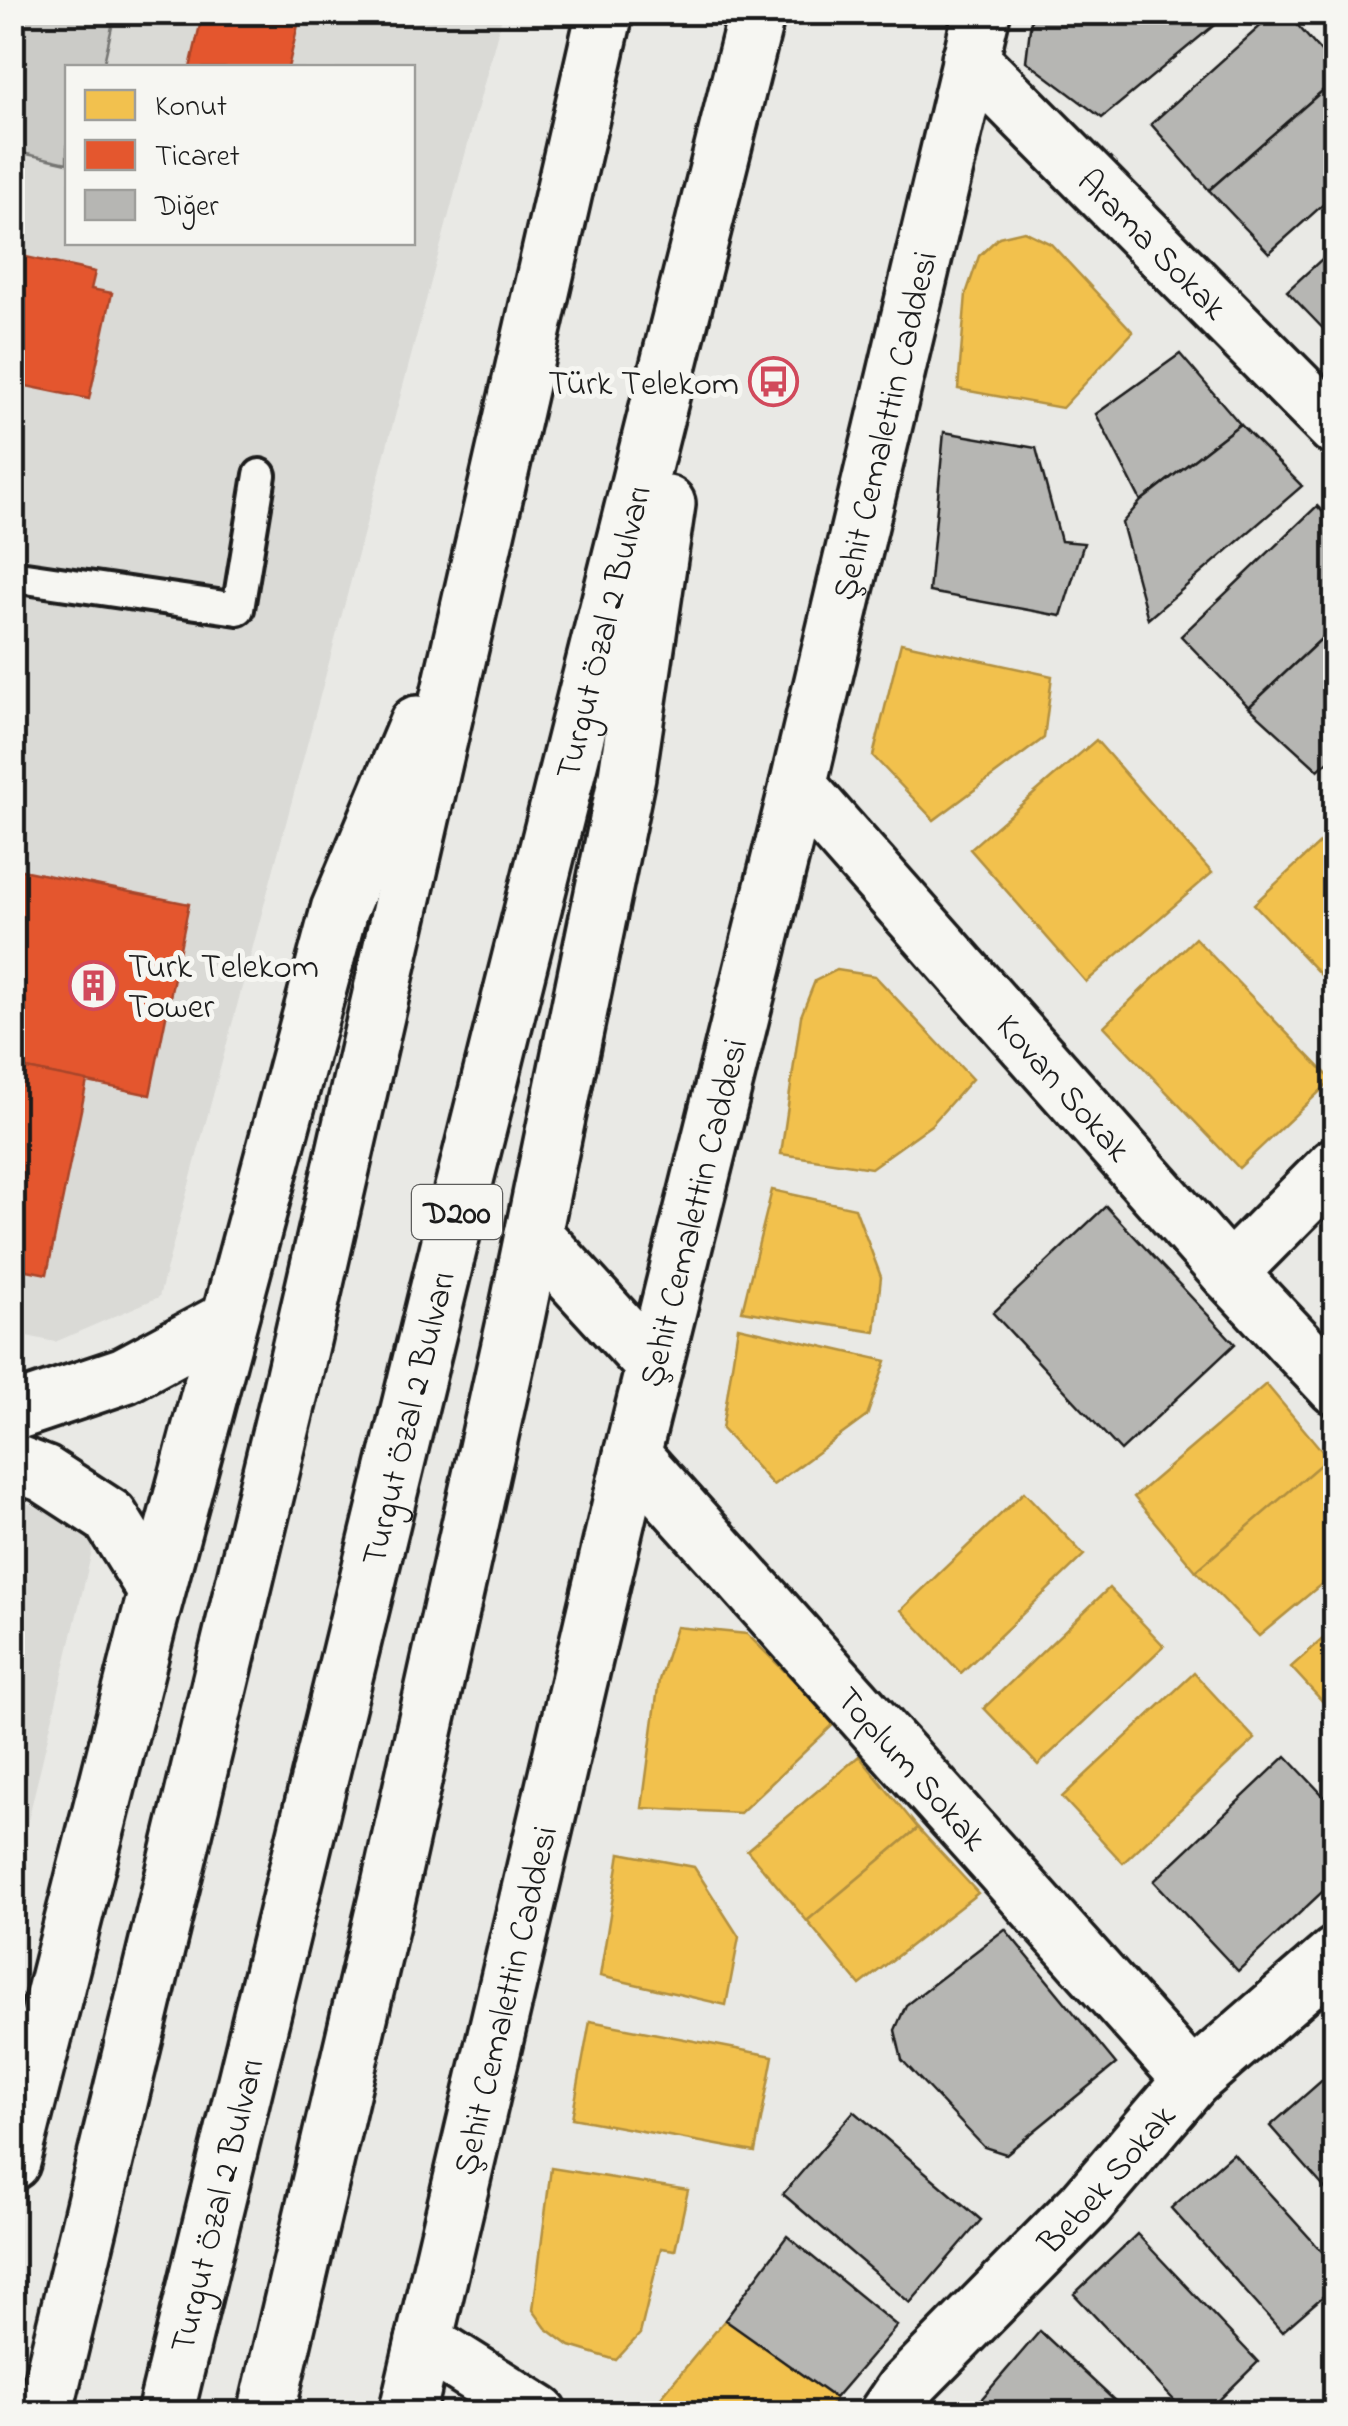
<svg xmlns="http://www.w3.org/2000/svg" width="1348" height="2426" font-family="'Indie Flower',sans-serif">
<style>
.built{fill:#dadad6;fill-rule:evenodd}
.green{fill:#cbcbc7;stroke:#747472;stroke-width:2.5}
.homes{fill:#f2c14e;stroke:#b2903f;stroke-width:2.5}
.shops{fill:#e4572e;stroke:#a84529;stroke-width:2.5}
.building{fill:#b6b6b3;stroke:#1c1c1c;stroke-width:2.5}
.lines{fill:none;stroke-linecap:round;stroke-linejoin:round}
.service-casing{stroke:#1c1c1c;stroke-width:38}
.minor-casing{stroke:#1c1c1c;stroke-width:62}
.tertiary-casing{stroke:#1c1c1c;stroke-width:62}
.trunk-casing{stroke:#1c1c1c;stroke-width:62}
.service{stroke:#f6f6f2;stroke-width:30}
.minor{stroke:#f6f6f2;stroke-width:55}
.tertiary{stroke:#f6f6f2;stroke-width:55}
.trunk{stroke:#f6f6f2;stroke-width:55}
.labels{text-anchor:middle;stroke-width:10;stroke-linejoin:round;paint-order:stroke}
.shield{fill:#f6f6f2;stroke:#5d5d5c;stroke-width:2.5}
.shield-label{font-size:32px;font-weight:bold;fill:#1c1c1c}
.street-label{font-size:35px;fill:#1c1c1c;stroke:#f6f6f2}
.poi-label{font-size:35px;fill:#1c1c1c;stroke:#f6f6f2;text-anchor:end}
</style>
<rect width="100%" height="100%" fill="#e9e9e5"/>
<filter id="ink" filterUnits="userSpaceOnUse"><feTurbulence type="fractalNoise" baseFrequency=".01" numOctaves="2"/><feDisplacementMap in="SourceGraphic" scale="20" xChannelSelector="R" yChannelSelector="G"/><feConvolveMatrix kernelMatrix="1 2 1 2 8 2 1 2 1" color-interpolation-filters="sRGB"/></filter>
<g filter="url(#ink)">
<g class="built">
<path d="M 13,13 L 503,13 L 159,1297 L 55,1342 L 13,1333 ZM 68,68 L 412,68 L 412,242 L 68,242 Z"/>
<polygon points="13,1498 97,1530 13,1884"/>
</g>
<polygon class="green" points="13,12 115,13 103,67 68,68 67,163 13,151"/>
<g class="homes">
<polygon points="1024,231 1051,244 1133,332 1062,408 958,389 966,294 979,256 999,237"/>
<polygon points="901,643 1052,676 1044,738 934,820 873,756"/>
<polygon points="1096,740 1212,873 1086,982 970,849"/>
<polygon points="1325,838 1336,849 1336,991 1254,904"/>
<polygon points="1195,938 1332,1080 1239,1168 1104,1026"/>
<polygon points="837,970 875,976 972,1079 931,1125 871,1168 781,1154 801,1016 815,981"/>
<polygon points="772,1190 855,1208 881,1277 875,1332 742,1311"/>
<polygon points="738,1327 886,1361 867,1416 773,1485 722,1429"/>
<polygon points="1266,1384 1328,1458 1196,1571 1134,1497"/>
<polygon points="1328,1458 1336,1466 1336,1572 1259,1636 1196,1571"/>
<polygon points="1024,1492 1084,1555 961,1673 901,1610"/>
<polygon points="1109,1588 1164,1646 1038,1765 984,1708"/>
<polygon points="676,1627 747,1634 836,1722 740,1813 642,1808 659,1680"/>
<polygon points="1336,1627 1336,1716 1291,1667"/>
<polygon points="1194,1673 1255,1739 1123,1863 1062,1797"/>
<polygon points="859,1756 918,1828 807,1921 747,1850"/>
<polygon points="918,1828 978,1893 860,1985 807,1921"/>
<polygon points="620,1853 694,1867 739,1937 726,2005 600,1976"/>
<polygon points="590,2021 773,2056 755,2152 572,2118"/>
<polygon points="551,2168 688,2190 675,2250 661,2248 640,2334 616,2360 570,2346 546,2328 533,2310"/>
<polygon points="725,2320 835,2398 824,2414 689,2414 661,2397"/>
</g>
<g class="shops">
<polygon points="203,12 301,12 288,68 190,68"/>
<polygon points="12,254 95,272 91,289 112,293 89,399 12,383"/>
<polygon points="12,868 189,904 150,1095 12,1066"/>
<polygon points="12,1066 87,1081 47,1274 12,1267"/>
</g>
<g class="building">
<polygon points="1032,12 1230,12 1102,118 1026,61"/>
<polygon points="1276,12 1286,12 1336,69 1336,79 1209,190 1151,124"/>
<polygon points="1336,79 1336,193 1269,253 1209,190"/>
<polygon points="1336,246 1336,342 1287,291"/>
<polygon points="1180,354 1240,424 1141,501 1096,414"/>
<polygon points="1240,424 1302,486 1148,619 1122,523 1141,501"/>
<polygon points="944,432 1036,448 1061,541 1084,543 1061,616 929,592"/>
<polygon points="1317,506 1336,525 1336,625 1249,707 1181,636"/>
<polygon points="1336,625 1336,755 1318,770 1249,707"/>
<polygon points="1106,1206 1235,1344 1121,1451 993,1313"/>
<polygon points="1286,1756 1336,1809 1336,1879 1238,1971 1154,1881"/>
<polygon points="1005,1929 1116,2064 1006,2154 984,2147 902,2060 895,2030 906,2005"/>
<polygon points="1336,2068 1336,2201 1270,2126"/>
<polygon points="854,2111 981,2220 910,2303 783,2194"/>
<polygon points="1233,2153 1336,2267 1336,2285 1282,2332 1171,2208"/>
<polygon points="1137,2234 1258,2362 1205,2414 1187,2414 1074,2294"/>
<polygon points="787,2236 897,2326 835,2398 725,2320"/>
<polygon points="1040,2331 1129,2414 993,2414 978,2403"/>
</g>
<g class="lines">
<defs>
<polyline id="service" points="12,576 238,609 260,475"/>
<g id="minor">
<path id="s1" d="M 970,59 L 1336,428"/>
<path id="s2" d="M 798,786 L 1229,1273 L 1336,1387"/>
<polyline points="1229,1273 1336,1165"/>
<path id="s3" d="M 632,1455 L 1192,2080"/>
<polyline points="424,2341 540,2414"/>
<path id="s4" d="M 887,2414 L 904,2389 L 1085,2205 L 1192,2080 L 1336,1955"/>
</g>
<g id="tertiary">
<polyline points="12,1413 125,1375 229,1319"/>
<polyline points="12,1462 44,1474 110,1517 156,1591"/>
<path id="s5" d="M 407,2414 L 632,1455 L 798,786 L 982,12"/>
</g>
<g id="trunk">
<polyline points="533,1234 654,1366"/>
<polyline points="12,2162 148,1624 339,910 417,724"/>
<polyline points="44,2414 290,1393 605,12"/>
<path id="s6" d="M 165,2414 L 463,1188 L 757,12"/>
<polyline points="266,2414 390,1885 516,1318 627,776 667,504"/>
</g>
</defs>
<use href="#service" class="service-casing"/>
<use href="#minor" class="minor-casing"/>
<use href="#tertiary" class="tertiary-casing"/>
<use href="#trunk" class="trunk-casing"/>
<use href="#service" class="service"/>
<use href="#minor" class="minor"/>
<use href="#tertiary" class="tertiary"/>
<use href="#trunk" class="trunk"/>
</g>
</g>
<defs>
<symbol id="bus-ring" viewBox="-11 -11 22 22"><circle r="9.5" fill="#f6f6f2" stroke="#d1495b" stroke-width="1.5"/><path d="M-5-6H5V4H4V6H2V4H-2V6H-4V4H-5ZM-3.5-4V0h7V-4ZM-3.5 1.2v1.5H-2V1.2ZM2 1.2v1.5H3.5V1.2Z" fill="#d1495b"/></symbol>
<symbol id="building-ring" viewBox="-11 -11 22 22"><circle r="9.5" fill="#f6f6f2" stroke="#d1495b" stroke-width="1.5"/><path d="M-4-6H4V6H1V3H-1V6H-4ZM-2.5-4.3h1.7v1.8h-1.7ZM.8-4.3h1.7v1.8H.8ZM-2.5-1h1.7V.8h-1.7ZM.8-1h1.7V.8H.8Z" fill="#d1495b"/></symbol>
</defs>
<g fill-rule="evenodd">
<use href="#bus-ring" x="746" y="354" width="55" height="55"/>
<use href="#building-ring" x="66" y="958" width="55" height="55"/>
</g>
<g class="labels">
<rect class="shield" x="412" y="1185" width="90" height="54" rx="8"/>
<g class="shield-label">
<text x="457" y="1223">D200</text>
</g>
<g class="street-label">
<text dy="12" stroke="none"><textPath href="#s1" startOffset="260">Arama Sokak</textPath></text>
<text dy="12" stroke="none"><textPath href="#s5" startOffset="2045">Şehit Cemalettin Caddesi</textPath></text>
<text dy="12" stroke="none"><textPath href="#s6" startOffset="1835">Turgut Özal 2 Bulvarı</textPath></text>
<text dy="12" stroke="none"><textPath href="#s2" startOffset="402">Kovan Sokak</textPath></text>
<text dy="12" stroke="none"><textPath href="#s5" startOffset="1235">Şehit Cemalettin Caddesi</textPath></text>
<text dy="12" stroke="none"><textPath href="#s6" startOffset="1025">Turgut Özal 2 Bulvarı</textPath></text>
<text dy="12" stroke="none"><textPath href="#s3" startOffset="420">Toplum Sokak</textPath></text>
<text dy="12" stroke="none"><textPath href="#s5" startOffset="425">Şehit Cemalettin Caddesi</textPath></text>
<text dy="12" stroke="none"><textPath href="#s4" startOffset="322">Bebek Sokak</textPath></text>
<text dy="12" stroke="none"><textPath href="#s6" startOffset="215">Turgut Özal 2 Bulvarı</textPath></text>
</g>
<g class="poi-label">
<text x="739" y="394">Türk Telekom</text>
<text x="128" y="977" text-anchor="start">Turk Telekom<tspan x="128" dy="40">Tower</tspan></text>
</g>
</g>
<rect width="1348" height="2426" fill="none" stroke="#f6f6f2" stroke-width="50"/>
<rect x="25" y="25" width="1298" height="2376" fill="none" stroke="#1c1c1c" stroke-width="4" filter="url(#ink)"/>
<rect x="65" y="65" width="350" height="180" fill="#f6f6f2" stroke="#9f9f9c" stroke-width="2.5"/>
<rect x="85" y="90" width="50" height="30" fill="#f2c14e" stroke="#9f9f9c" stroke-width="2.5"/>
<text x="155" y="115" font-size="30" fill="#1c1c1c">Konut</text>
<rect x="85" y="140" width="50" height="30" fill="#e4572e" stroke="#9f9f9c" stroke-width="2.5"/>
<text x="155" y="165" font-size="30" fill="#1c1c1c">Ticaret</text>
<rect x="85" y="190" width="50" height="30" fill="#b6b6b3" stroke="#9f9f9c" stroke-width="2.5"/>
<text x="155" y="215" font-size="30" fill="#1c1c1c">Diğer</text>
</svg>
